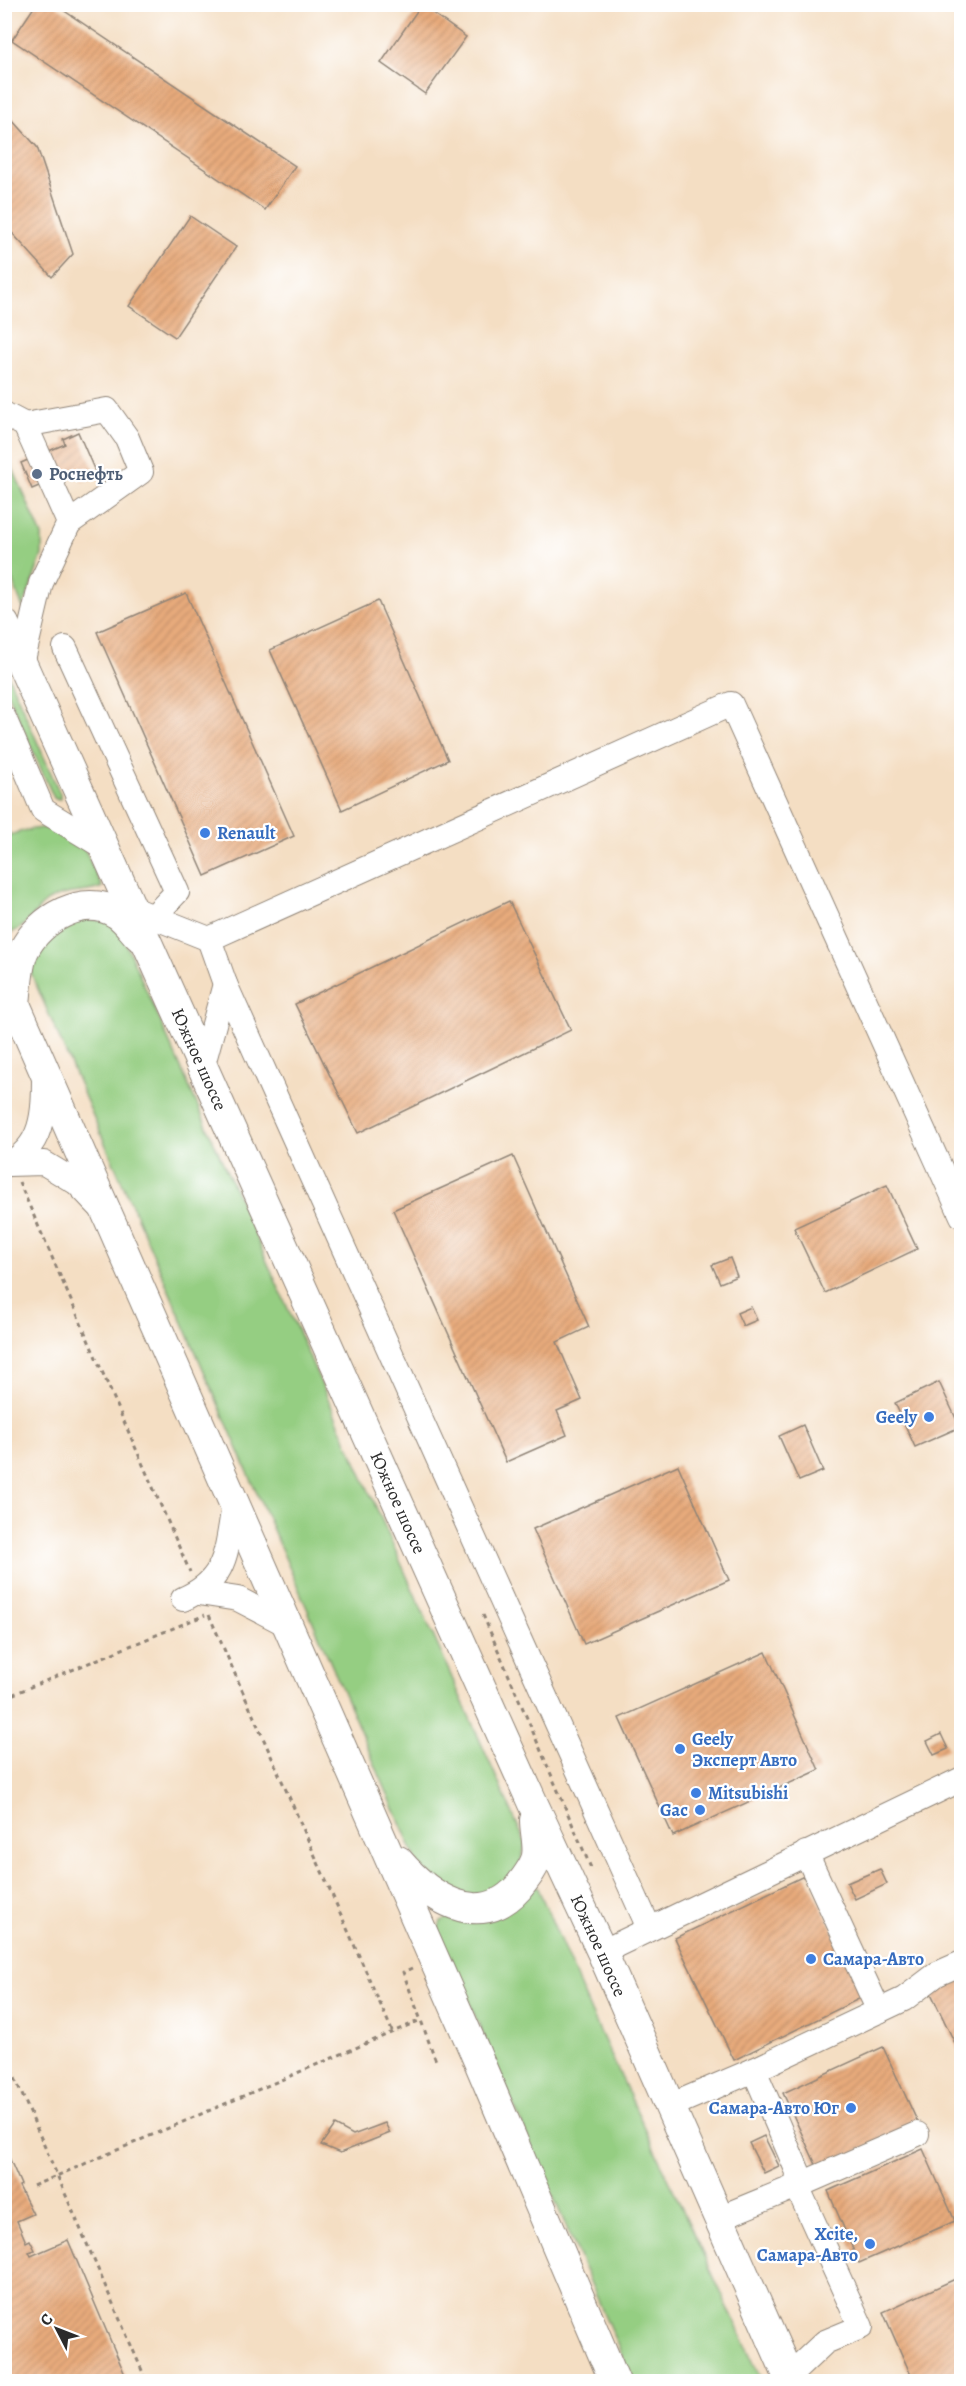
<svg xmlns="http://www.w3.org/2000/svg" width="966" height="2386" font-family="Alegreya,serif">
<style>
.green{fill:#95ce82;stroke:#607c56;stroke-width:1.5}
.building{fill:url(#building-hatch)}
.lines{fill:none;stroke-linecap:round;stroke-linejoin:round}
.minor-casing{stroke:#908477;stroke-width:26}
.major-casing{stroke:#908477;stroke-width:32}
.path{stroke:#908477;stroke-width:3;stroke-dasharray:4.5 4.5;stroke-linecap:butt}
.minor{stroke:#fff;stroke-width:24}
.major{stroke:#fff;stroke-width:30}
.service-dot{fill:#5c6f8a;stroke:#fff;stroke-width:2}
.shop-dot{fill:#3f7fe0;stroke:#fff;stroke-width:2}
.labels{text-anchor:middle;stroke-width:4.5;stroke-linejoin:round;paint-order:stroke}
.service-label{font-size:18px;font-weight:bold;fill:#4e5e75;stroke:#fff;text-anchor:start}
.shop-label{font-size:18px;font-weight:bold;fill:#366cbe;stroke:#fff;text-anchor:start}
.street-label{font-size:18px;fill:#2b2b2b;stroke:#fff}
</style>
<defs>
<pattern id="building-hatch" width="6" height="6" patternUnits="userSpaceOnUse" patternTransform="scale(1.5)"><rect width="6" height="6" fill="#e7aa7b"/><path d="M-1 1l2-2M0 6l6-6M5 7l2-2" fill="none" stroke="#c6926a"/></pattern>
</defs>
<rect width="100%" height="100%" fill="#fff"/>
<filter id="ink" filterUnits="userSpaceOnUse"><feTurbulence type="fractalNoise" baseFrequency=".0167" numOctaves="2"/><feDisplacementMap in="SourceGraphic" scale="12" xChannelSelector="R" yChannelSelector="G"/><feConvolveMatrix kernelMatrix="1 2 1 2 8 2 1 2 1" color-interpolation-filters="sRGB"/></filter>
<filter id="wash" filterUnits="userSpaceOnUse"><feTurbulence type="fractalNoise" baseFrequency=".008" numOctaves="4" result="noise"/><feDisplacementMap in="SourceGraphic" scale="24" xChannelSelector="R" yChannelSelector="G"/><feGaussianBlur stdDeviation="1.35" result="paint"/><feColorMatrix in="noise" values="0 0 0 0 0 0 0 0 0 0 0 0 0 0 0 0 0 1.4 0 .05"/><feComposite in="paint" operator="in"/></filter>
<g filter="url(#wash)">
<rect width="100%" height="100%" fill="#f4dec3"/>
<g class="green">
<polygon points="4,448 42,536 42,555 23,608 5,562"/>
<polygon points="5,668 60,794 60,799 54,798 5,688"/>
<path d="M 4,824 L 10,835 C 38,826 51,825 79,837 L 102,887 C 86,895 67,889 48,901 C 33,911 28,928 9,933 L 4,927 Z"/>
<path d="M 59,917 L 116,922 L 525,1842 C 521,1882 496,1893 460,1897 L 419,1866 L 31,973 L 37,941 Z"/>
<polygon points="537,1886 591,2012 762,2381 633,2381 438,1930 441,1921 448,1918 476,1922"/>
</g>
<g id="blocks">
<g class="building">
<polygon points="36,4 54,4 295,166 265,210 12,40"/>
<polygon points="421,5 466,37 425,94 381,63"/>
<polygon points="4,110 37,147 73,254 52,277 4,224"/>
<polygon points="190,216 236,247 175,337 129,306"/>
<polygon points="78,432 97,476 82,482 77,470 32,489 21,463 65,444 63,439"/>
<polygon points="186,593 294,836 205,876 97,632"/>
<polygon points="378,601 448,760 342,810 270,650"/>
<polygon points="509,901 571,1030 358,1133 295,1004"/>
<polygon points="513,1156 589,1327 557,1342 582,1400 557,1411 567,1435 506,1462 393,1210"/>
<polygon points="887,1185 917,1249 825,1293 794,1228"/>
<polygon points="730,1258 737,1276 720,1283 712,1265"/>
<polygon points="751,1307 757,1320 743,1326 737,1313"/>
<polygon points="939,1382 960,1427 915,1447 895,1403"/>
<polygon points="803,1425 823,1471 799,1481 779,1436"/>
<polygon points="678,1465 729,1580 584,1644 533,1529"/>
<polygon points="766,1652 819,1770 673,1836 619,1718"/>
<polygon points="941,1734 948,1749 934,1755 927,1741"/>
<polygon points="880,1869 887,1884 855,1899 847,1883"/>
<polygon points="806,1875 865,1996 734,2060 675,1938"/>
<polygon points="962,1974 962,2058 929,1989"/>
<polygon points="883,2047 918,2123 818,2169 783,2093"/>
<polygon points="385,2123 390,2133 340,2153 321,2145 335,2125 353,2135"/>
<polygon points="764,2136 779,2166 764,2173 749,2143"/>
<polygon points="4,2146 21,2185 19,2186 33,2214 17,2221 26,2242 30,2240 35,2250 29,2252 31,2256 68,2240 128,2382 4,2382"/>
<polygon points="923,2149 955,2221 859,2263 828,2191"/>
<polygon points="962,2276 962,2382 914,2382 883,2312"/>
</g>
</g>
</g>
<g filter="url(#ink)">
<use href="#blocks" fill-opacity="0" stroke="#908477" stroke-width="1.5"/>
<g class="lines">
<defs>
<g id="minor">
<polyline points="4,414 25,425 69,523 41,583 22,664"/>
<polyline points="25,425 107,410 127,438 141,472 69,523"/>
<polyline points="65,648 177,892 153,917"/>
<polyline points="4,718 43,810 102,846"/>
<polyline points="131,908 209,939 731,704 962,1216"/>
<polyline points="209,939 225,984 649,1928"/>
<polyline points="202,1068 225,984"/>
<polyline points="8,1164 44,1163 77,1183 99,1206"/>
<path d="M 5,1165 C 44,1148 44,1112 44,1075"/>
<polyline points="199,1593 238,1599 288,1625"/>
<path d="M 183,1599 C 228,1580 226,1550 234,1506"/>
<polyline points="806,1853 879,2011"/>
<polyline points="602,1952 962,1779"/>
<polyline points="754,2070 904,1999 937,1974 962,1963"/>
<polyline points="670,2106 754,2070 798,2172 797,2186 719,2218"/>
<polyline points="789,2376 825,2342 861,2327 797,2186 917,2134"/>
</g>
<g id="major">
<path id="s1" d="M 4,624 L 534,1806 L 602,1952 L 791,2382"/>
<polyline points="4,979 474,2050 615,2382"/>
<path d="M 15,1004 C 17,988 17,965 24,950 C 39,919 84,893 116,913 C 125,918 132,929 139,936"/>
<path d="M 398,1861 C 428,1896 479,1932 518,1888 C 525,1879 535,1867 537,1856 C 539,1846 535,1831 535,1820"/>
</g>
</defs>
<use href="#minor" class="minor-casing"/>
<use href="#major" class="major-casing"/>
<g class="path">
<polyline points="19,1182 190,1572"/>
<polyline points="209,1615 393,2033"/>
<polyline points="483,1615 591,1868"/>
<polyline points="4,1698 205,1615"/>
<polyline points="412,1968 403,1972 436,2061"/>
<polyline points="4,2053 147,2382"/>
<polyline points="33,2186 421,2020"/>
</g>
<use href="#minor" class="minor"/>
<use href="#major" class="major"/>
</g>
</g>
<circle class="service-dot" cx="37" cy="474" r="6"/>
<g class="shop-dot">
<circle cx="205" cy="833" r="6"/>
<circle cx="929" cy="1417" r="6"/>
<circle cx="680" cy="1749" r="6"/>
<circle cx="696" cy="1793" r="6"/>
<circle cx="700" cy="1810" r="6"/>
<circle cx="811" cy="1959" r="6"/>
<circle cx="851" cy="2108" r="6"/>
<circle cx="870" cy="2244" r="6"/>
</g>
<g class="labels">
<g class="service-label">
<text x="49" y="480">Роснефть</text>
</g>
<g class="shop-label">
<text x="217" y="839">Renault</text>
<text x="917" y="1423" text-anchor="end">Geely</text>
<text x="692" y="1745">Geely<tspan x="692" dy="21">Эксперт Авто</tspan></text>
<text x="708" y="1799">Mitsubishi</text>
<text x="688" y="1816" text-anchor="end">Gac</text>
<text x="823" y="1965">Самара-Авто</text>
<text x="839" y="2114" text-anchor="end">Самара-Авто Юг</text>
<text x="858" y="2240" text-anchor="end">Xcite,<tspan x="858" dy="21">Самара-Авто</tspan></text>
</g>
<g class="street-label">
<text dy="6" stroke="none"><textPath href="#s1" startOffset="477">Южное шоссе</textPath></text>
<text dy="6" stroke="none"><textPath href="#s1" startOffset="963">Южное шоссе</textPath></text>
<text dy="6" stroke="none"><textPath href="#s1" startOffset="1449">Южное шоссе</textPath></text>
</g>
</g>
<rect width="966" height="2386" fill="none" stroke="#fff" stroke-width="24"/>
<g transform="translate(57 2329) rotate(312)" stroke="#ffffff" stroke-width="4.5" paint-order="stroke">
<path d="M0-4.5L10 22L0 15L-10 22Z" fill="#2b2b2b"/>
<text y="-9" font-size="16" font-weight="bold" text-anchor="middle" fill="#2b2b2b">С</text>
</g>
</svg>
